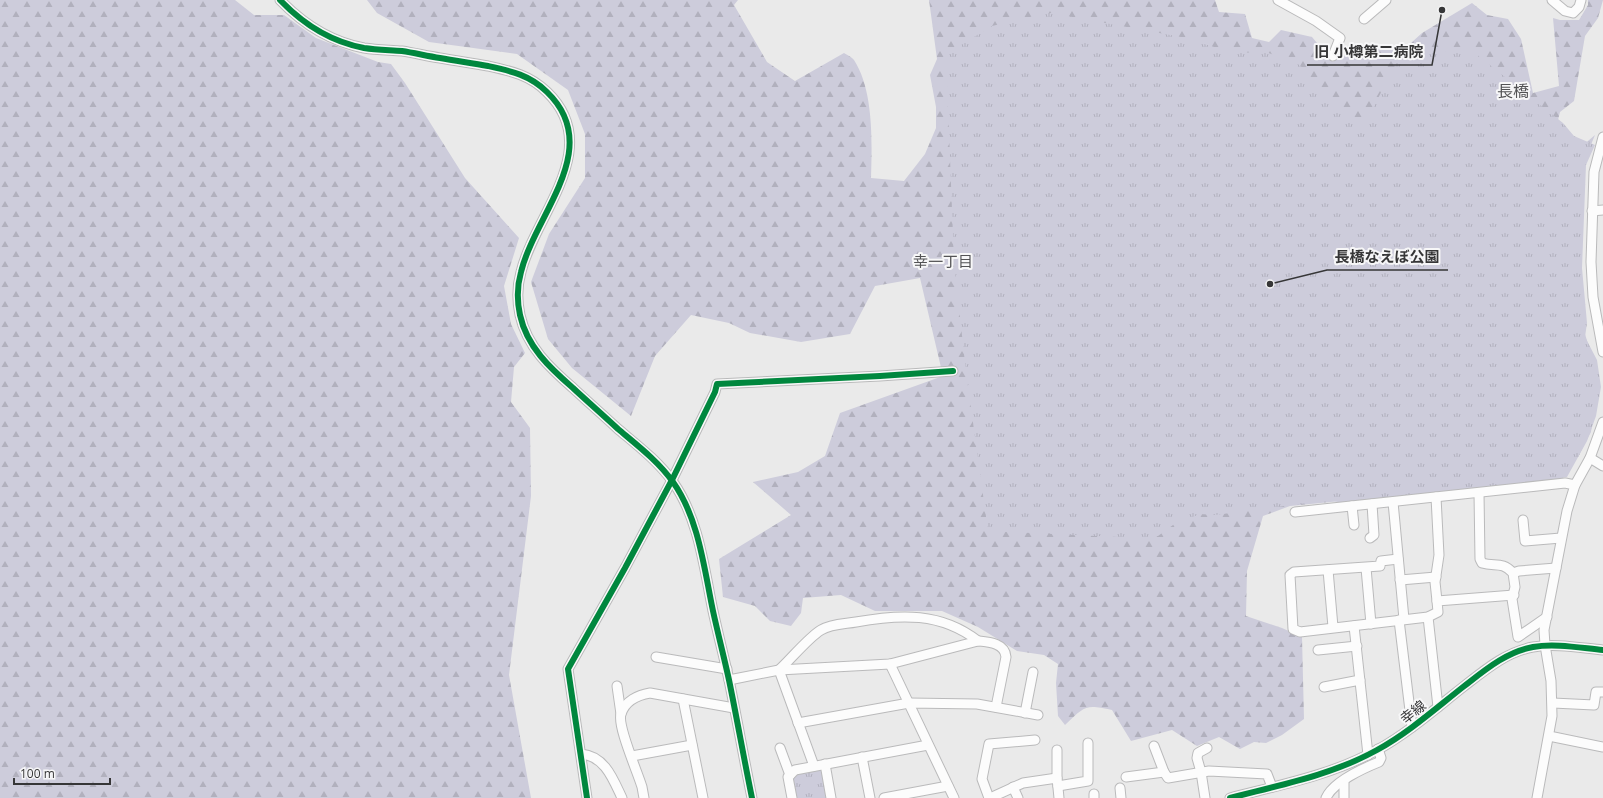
<svg xmlns="http://www.w3.org/2000/svg" width="1603" height="798" font-family="'Open Sans','Noto Sans JP',sans-serif">
<style>
.forest{fill:url(#forest-firs)}
.park{fill:url(#park-tufts)}
.lines{fill:none;stroke-linecap:round;stroke-linejoin:round}
.minor-casing{stroke:#bababb;stroke-width:11}
.minor{stroke:#fcfcfc;stroke-width:9}
.cycleway-casing{stroke:#f7f7f8;stroke-width:8}
.cycleway{stroke:#00873e;stroke-width:6}
.labels{text-anchor:middle;stroke-width:4;stroke-linejoin:round;paint-order:stroke}
.street-label{font-size:14px;fill:#363637;stroke:#f7f7f8}
.neighbourhood-label{font-size:15px;fill:#535355;stroke:#f7f7f8}
.quarter-label{font-size:16px;fill:#535355;stroke:#f7f7f8}
.leader{fill:none;stroke:#363637;stroke-width:1.5}
.callout-dot{fill:#363637;stroke:#f7f7f8;stroke-width:1.5}
.callout-label{font-size:15px;text-anchor:middle;font-weight:bold;fill:#363637;stroke:#f7f7f8;stroke-width:4;stroke-linejoin:round;paint-order:stroke}
</style>
<defs>
<pattern id="forest-firs" width="22" height="20" patternUnits="userSpaceOnUse"><rect width="22" height="20" fill="#cdccdb"/><path d="M5 1l3.5 6h-7zM16 11l3.5 6h-7z" fill="#b1b0bd"/></pattern>
<pattern id="park-tufts" width="24" height="20" patternUnits="userSpaceOnUse"><rect width="24" height="20" fill="#cdccdb"/><path d="M3 7l-1-3M5 7V3M7 7l1-3M15 17l-1-3M17 17v-4M19 17l1-3" fill="none" stroke="#b1b0bd"/></pattern>
</defs>
<rect width="100%" height="100%" fill="#eaeaea"/>
<g class="forest">
<polygon points="0,0 235,0 254,15 284,15 316,38 378,62 391,64 405,83 465,178 519,238 504,286 511,324 525,353 514,367 511,402 530,428 531,496 509,675 531,798 0,798"/>
<path d="M 367,0 L 738,0 L 734,5 L 767,62 L 795,81 L 844,53 C 847,55 852,57 854,60 C 874,91 872,143 871,178 L 904,181 L 925,154 L 936,128 L 936,107 L 930,75 L 937,59 L 929,0 L 1215,0 L 1219,12 L 1245,14 L 1252,38 L 1269,42 L 1281,30 L 1312,37 L 1333,62 L 1343,46 L 1380,45 L 1401,52 L 1422,33 L 1472,3 L 1487,15 L 1508,19 L 1521,39 L 1533,93 L 1559,86 L 1553,18 L 1560,20 L 1579,20 L 1588,5 L 1588,0 L 1603,0 L 1598,18 L 1585,36 L 1574,101 L 1560,112 L 1556,128 L 1575,152 L 1595,135 L 1580,171 L 1580,318 L 1589,347 L 1598,379 L 1591,432 L 1578,457 L 1571,453 L 1551,452 L 1564,479 L 1290,506 L 1263,516 L 1247,571 L 1246,616 L 1282,628 L 1302,637 L 1304,719 L 1282,735 L 1266,743 L 1254,742 L 1240,749 L 1219,737 L 1197,746 L 1172,730 L 1131,741 L 1112,710 C 1085,704 1085,706 1065,725 L 1058,716 L 1056,683 L 1058,664 L 1044,655 L 1017,651 L 978,627 L 942,611 L 875,611 L 841,595 L 803,598 L 801,613 L 791,626 L 770,621 L 755,606 L 723,597 L 719,559 L 791,515 L 753,482 L 798,472 L 825,456 L 840,413 L 943,376 L 920,278 L 875,286 L 850,334 L 801,342 L 750,333 L 729,323 L 691,315 L 655,356 L 631,416 L 572,368 L 548,339 L 531,282 L 549,234 L 585,178 L 585,134 L 568,90 L 517,54 L 429,42 L 377,13 Z"/>
</g>
<g class="park">
<polygon points="1051,13 1181,37 1234,53 1266,52 1300,65 1341,114 1359,125 1367,120 1401,53 1471,50 1563,123 1574,136 1595,145 1586,165 1582,268 1587,323 1585,337 1597,360 1601,387 1596,416 1587,441 1567,477 1348,505 1331,500 1215,515 1200,514 1173,525 1158,536 1131,540 1118,537 988,531 966,372 954,262 946,54 992,26 1034,16"/>
<polygon points="823,768 829,798 795,798 792,778 796,773"/>
</g>
<g class="lines">
<defs>
<g id="minor">
<path d="M 280,0 C 303,24 332,42 364,48 C 377,50 390,50 402,51 C 415,53 427,56 440,58 C 456,61 472,63 488,66 C 511,71 530,75 547,92 C 605,148 535,214 521,272 C 517,286 517,301 520,315 C 527,347 550,368 573,388 C 588,402 603,415 618,429 C 637,445 658,461 673,482 C 699,519 704,568 713,611 C 718,634 724,657 729,680 C 737,719 744,759 752,798"/>
<polyline points="1278,0 1316,21 1340,38 1333,56"/>
<polyline points="1552,0 1565,11 1573,13 1579,7 1581,0"/>
<polyline points="1364,19 1386,0"/>
<polyline points="1603,137 1594,172 1591,262 1593,297 1603,352"/>
<polyline points="1592,211 1603,210"/>
<polyline points="1590,458 1603,466"/>
<path d="M 1479,493 L 1480,559 L 1482,563 C 1495,567 1502,561 1513,573 L 1515,587 L 1512,599 L 1518,637 L 1547,617"/>
<polyline points="1436,497 1439,555 1435,582 1437,601"/>
<polyline points="1393,502 1404,619"/>
<polyline points="1352,506 1354,525"/>
<polyline points="1295,512 1565,483 1575,485"/>
<polyline points="1523,520 1525,541 1561,538"/>
<polyline points="1370,538 1374,535 1372,504"/>
<polyline points="1398,559 1381,561 1380,566 1294,572 1290,575 1293,629 1300,632 1428,617 1438,612 1437,601 1514,595"/>
<polyline points="1366,568 1371,624"/>
<polyline points="1328,570 1333,627"/>
<polyline points="1513,573 1519,571 1556,568"/>
<polyline points="1400,580 1436,577"/>
<polyline points="1428,617 1438,707"/>
<polyline points="1399,620 1412,727"/>
<polyline points="1354,626 1368,755"/>
<polyline points="1318,650 1357,646"/>
<polyline points="656,657 727,669"/>
<polyline points="890,664 954,798"/>
<path d="M 729,680 L 779,670 L 890,664 L 978,641 C 989,642 1005,643 1006,657 L 996,707"/>
<polyline points="617,686 621,714"/>
<polyline points="1324,687 1360,680"/>
<polyline points="683,699 703,798"/>
<polyline points="1553,703 1594,705 1596,692 1603,692"/>
<polyline points="1025,713 1033,672"/>
<polyline points="798,723 909,703 977,704 1038,715"/>
<polyline points="1549,736 1603,747"/>
<polyline points="1154,746 1164,772 1168,778 1209,771 1267,774 1272,787"/>
<polyline points="780,748 790,775"/>
<path d="M 581,754 C 605,756 613,779 622,798"/>
<polyline points="632,756 692,745"/>
<polyline points="862,757 870,798"/>
<polyline points="825,764 831,798"/>
<path d="M 814,766 L 779,670 C 790,660 809,637 821,630 C 831,624 845,624 856,622 C 900,614 941,612 978,641"/>
<polyline points="1126,777 1164,772"/>
<polyline points="1057,778 1057,750"/>
<polyline points="1058,786 1088,781 1088,743"/>
<polyline points="1013,787 1018,798"/>
<polyline points="1120,788 1121,798"/>
<polyline points="1094,794 1094,798"/>
<polyline points="587,798 568,669 625,568 672,480 715,392 717,384 880,376 953,371"/>
<path d="M 644,798 L 642,787 C 638,773 617,726 621,714 C 625,701 638,695 650,693 L 734,708"/>
<polyline points="792,798 788,777 795,770 928,745"/>
<polyline points="884,798 948,786"/>
<polyline points="989,798 982,779 989,744 1035,740"/>
<polyline points="990,798 1023,783 1057,778 1059,798"/>
<polyline points="1205,798 1201,772 1197,758 1198,753 1207,748"/>
<path d="M 1230,798 C 1280,785 1332,775 1377,750 C 1408,733 1435,709 1463,687 C 1485,670 1506,652 1533,647 C 1555,643 1581,648 1603,650"/>
<path d="M 1326,798 C 1333,782 1364,768 1379,762 L 1381,758 L 1378,749"/>
<polyline points="1344,798 1344,781"/>
<polyline points="1537,798 1552,716 1551,681 1545,645 1544,630 1567,511 1575,485 1590,458 1603,422"/>
</g>
</defs>
<use href="#minor" class="minor-casing"/>
<use href="#minor" class="minor"/>
<defs>
<g id="cycleway">
<path d="M 280,0 C 303,24 332,42 364,48 C 377,50 390,50 402,51 C 415,53 427,56 440,58 C 456,61 472,63 488,66 C 511,71 530,75 547,92 C 605,148 535,214 521,272 C 517,286 517,301 520,315 C 527,347 550,368 573,388 C 588,402 603,415 618,429 C 637,445 658,461 673,482 C 699,519 704,568 713,611 C 718,634 724,657 729,680 C 737,719 744,759 752,798"/>
<polyline points="587,798 568,669 625,568 672,480 715,392 717,384 880,376 953,371"/>
<path d="M 1230,798 C 1280,785 1332,775 1377,750 C 1408,733 1435,709 1463,687 C 1485,670 1506,652 1533,647 C 1555,643 1581,648 1603,650"/>
</g>
</defs>
<use href="#cycleway" class="cycleway-casing"/>
<use href="#cycleway" class="cycleway"/>
</g>
<g class="labels">
<g class="street-label">
<text transform="translate(1413 712) rotate(-38)" y="5">幸線</text>
</g>
<g class="neighbourhood-label">
<text x="943" y="267">幸一丁目</text>
</g>
<g class="quarter-label">
<text x="1513" y="97">長橋</text>
</g>
</g>
<path class="leader" d="M1442 10L1432 65H1307M1270 284L1327 270H1448"/>
<g class="callout-dot">
<circle cx="1442" cy="10" r="4"/>
<circle cx="1270" cy="284" r="4"/>
</g>
<g class="callout-label">
<text x="1369" y="57">旧 小樽第二病院</text>
<text x="1387" y="262">長橋なえぼ公園</text>
</g>
<path d="M14 778v6h96v-6" fill="none" stroke="#363637" stroke-width="2"/>
<text x="20" y="778" font-size="12" fill="#363637" stroke="#f7f7f8" stroke-width="3" paint-order="stroke">100 m</text>
</svg>
